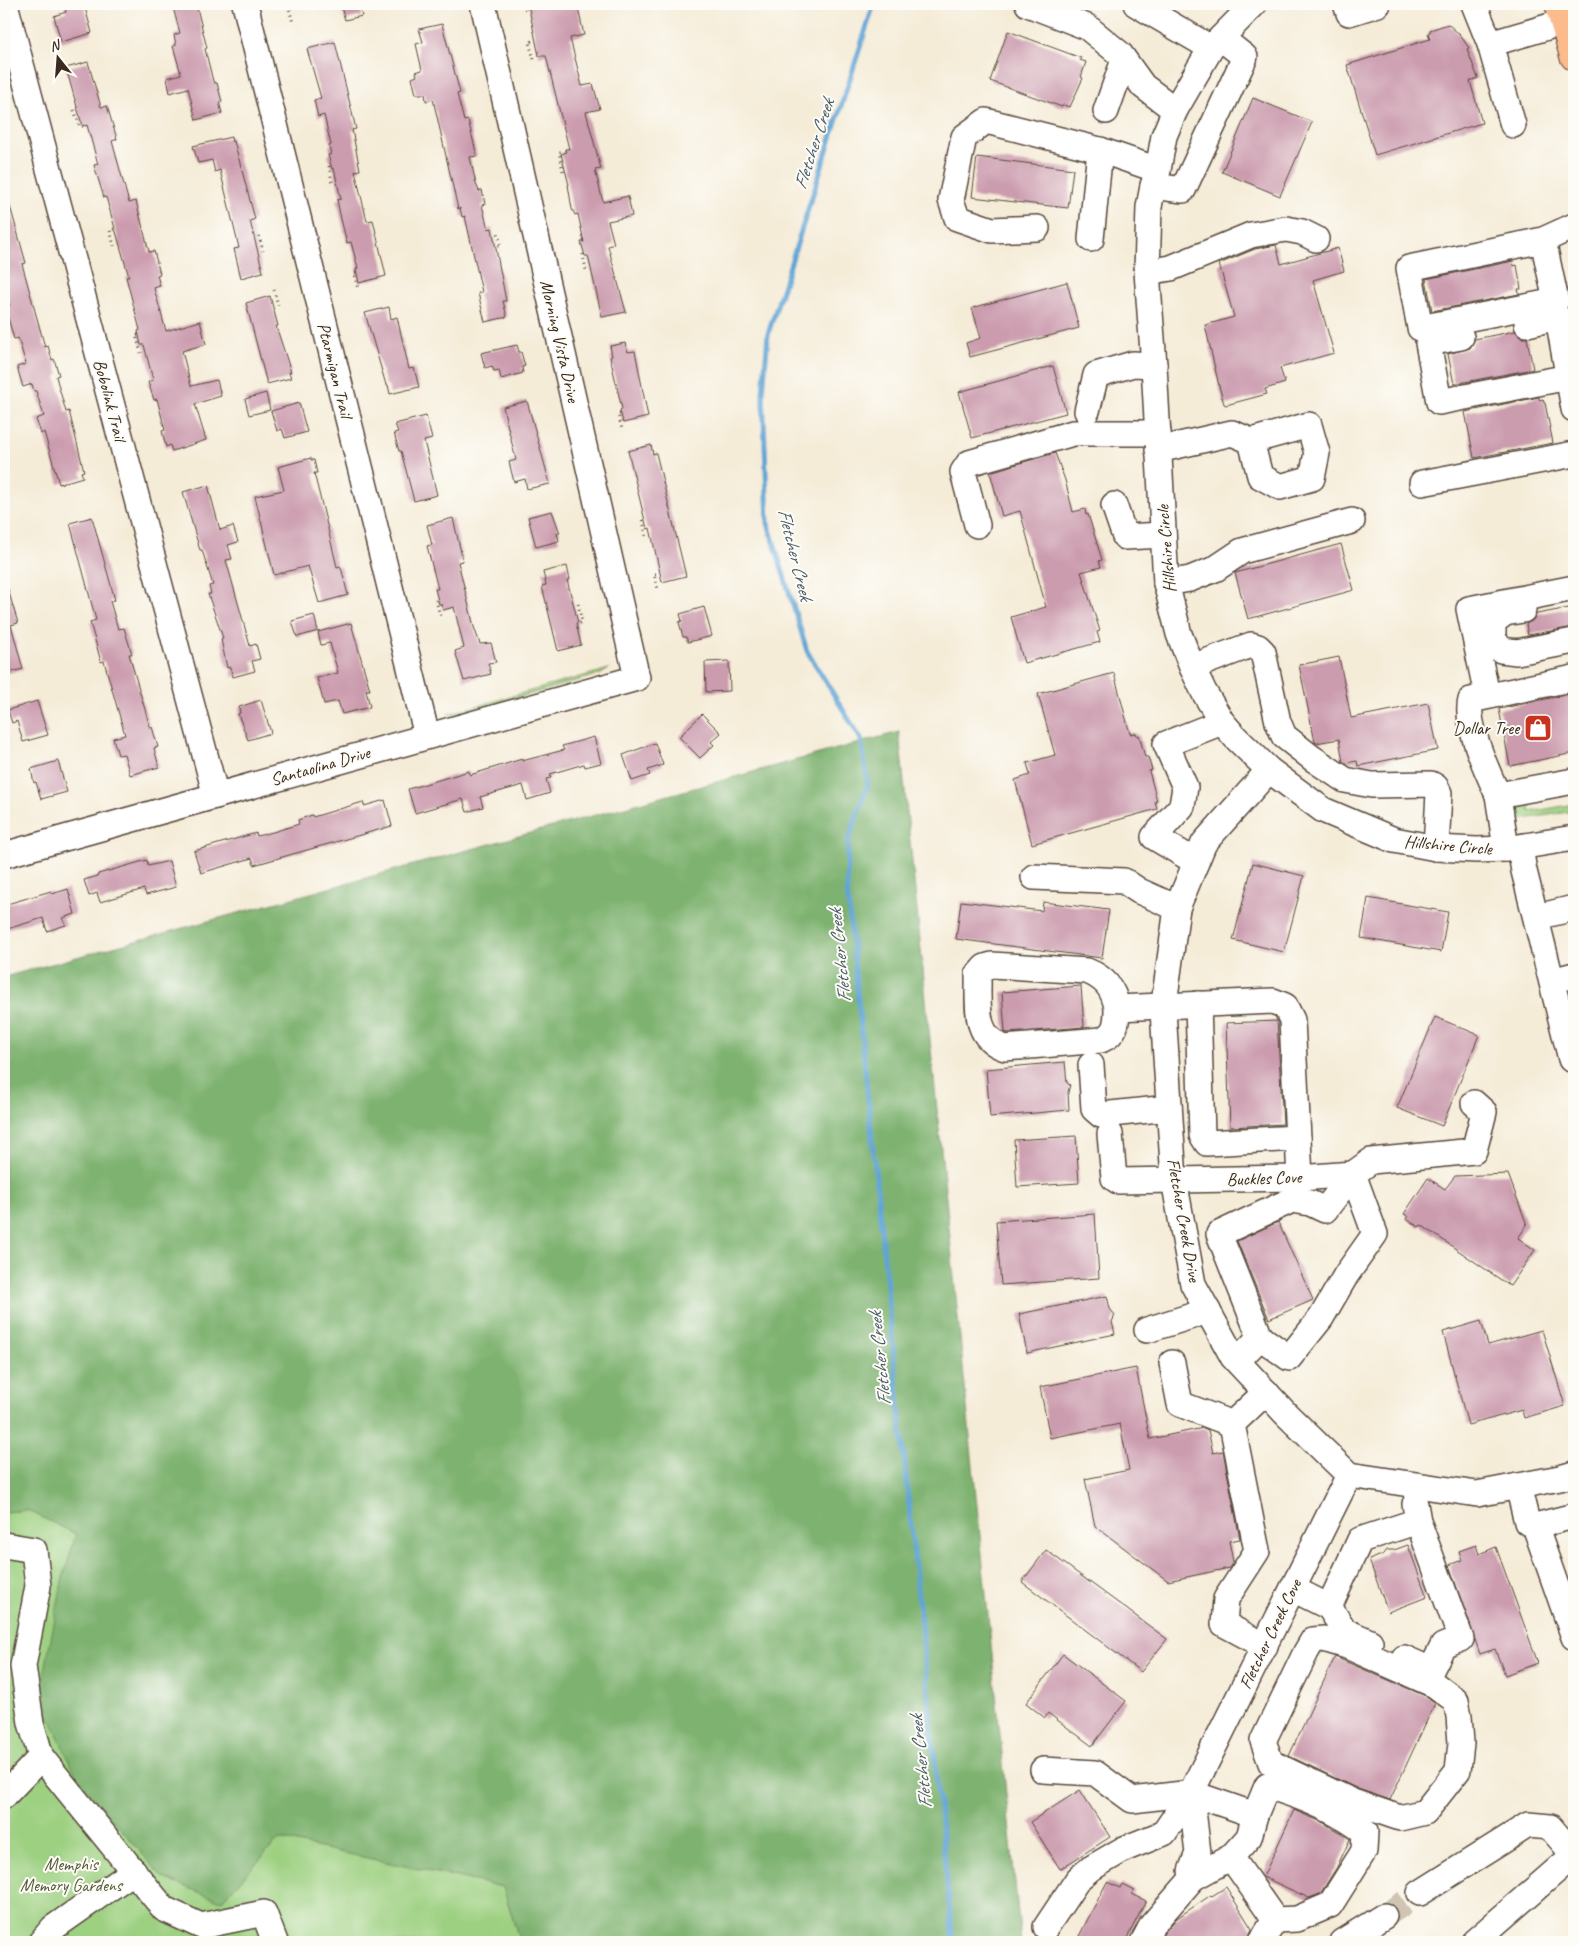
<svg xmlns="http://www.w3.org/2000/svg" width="1578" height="1946" font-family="Caveat,sans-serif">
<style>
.green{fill:#9dd081;stroke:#6c7d50}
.forest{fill:#7eb26f;stroke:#5c6e46}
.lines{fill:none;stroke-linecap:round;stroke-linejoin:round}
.stream{stroke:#61a4d5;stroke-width:5}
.building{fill:#cb9bae}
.minor-tunnel{stroke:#d0c5b3;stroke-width:25;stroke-dasharray:25 12;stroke-linecap:butt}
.minor-casing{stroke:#57473a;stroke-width:28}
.major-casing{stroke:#57473a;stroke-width:30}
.path{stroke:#57473a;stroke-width:3;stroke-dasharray:1 4;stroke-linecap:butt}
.minor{stroke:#fff;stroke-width:25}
.major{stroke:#fbbb8d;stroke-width:28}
.labels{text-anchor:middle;stroke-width:4;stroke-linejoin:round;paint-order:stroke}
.street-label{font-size:18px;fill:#3b2a1e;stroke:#fdfcf7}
.poi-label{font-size:18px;fill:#3b2a1e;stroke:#fdfcf7;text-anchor:end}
.park-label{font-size:18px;fill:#585c3c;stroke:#fdfcf7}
.water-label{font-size:19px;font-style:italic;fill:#4a5b67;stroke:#fdfcf7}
</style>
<rect width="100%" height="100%" fill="#fdfcf7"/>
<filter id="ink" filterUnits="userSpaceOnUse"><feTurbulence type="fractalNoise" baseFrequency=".02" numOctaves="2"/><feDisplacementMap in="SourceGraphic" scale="10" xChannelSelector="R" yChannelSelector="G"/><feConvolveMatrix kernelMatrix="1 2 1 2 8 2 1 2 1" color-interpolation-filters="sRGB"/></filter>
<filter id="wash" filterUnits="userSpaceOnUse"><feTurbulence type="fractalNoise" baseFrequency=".0096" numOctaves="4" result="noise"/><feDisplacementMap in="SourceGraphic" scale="20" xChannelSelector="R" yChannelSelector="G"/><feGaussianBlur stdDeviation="1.12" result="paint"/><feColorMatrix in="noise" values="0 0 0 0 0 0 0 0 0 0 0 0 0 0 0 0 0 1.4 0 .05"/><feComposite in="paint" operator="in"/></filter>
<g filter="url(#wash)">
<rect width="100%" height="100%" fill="#f5ecd8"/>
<g class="green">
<polygon points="609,669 601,674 461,714 448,714"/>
<polygon points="1528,801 1530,812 1574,804 1574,811 1518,820 1515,803"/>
<polygon points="27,1510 76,1534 62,1582 221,1901 279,1839 503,1887 520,1942 4,1942 4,1512"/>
</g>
<polygon class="forest" points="899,732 1021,1942 520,1942 503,1887 279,1839 221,1901 163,1878 77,1778 40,1696 62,1582 76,1534 27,1510 4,1512 4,977"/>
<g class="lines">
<polyline class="stream" points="874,4 768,334 763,393 768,523 807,651 861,739 868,784 848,842 847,890 953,1942"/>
</g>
<g id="blocks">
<g class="building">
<polygon points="64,4 84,4 92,33 61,42 54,16 66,12"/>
<polygon points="172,4 196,4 207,48 205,49 213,81 215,83 217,83 222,102 219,102 222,113 196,120 188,88 170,93 167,78 181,74 173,46 176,45 174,35 180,33"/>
<polygon points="340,4 358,4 362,16 345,20"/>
<polygon points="528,4 577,4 584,35 570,38 582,86 593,84 600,109 586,112 601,169 595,170 603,202 628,196 632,216 608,221 614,244 608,246 626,312 602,317 588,256 585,256 581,242 584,242 578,214 575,215 572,209 568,185 569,185 561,154 566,152 565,149 569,149 546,56 539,56"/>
<polygon points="442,24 460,93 457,94 464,121 468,120 477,156 470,157 476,184 479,191 482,190 485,204 482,205 488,229 492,228 506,301 503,301 507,317 485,322 478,293 482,292 465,216 462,217 460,208 458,209 433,99 426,101 425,94 416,94 412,78 417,76 416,72 422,70 416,44 423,42 419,29"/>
<polygon points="1448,24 1460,35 1469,48 1467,49 1478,78 1470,81 1482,123 1375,155 1347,65 1430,39 1428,33 1430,32 1430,30"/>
<polygon points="1008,31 1081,58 1080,60 1086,62 1081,77 1083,78 1070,107 1063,105 1062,107 990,81"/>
<polygon points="335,42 356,129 352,130 360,170 355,171 367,221 373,220 386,276 359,283 356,269 358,268 351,242 347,243 341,219 337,200 341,199 334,169 332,169 328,155 331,154 329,146 331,145 324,115 318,117 314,100 321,98 307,49"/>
<polygon points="88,62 101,107 107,106 117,139 112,141 129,203 136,201 149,252 154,251 160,274 157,275 160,286 154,288 166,331 200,321 206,344 182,351 191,386 217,380 221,396 195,404 206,440 172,451 170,445 166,447 162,431 165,430 157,399 154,400 148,382 153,380 144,345 141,345 138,331 140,330 126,277 129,277 106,197 104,198 94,165 98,164 87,125 84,126 81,121 66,68"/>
<polygon points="1253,98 1312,122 1280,196 1222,172"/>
<polygon points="231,137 232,142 234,141 255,219 250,221 263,272 241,278 234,249 239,248 220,170 215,172 212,160 198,163 193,146"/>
<polygon points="977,157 1073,169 1068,208 972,197"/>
<polygon points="4,199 8,199 26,263 22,264 35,311 45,347 48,346 52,360 54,359 59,375 56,376 58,384 66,412 69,411 84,471 81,472 83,477 59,484 44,432 41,434 36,419 44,416 36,391 34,391 32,384 23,387 17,367 26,364 18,338 14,339 5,307 10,306 4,284"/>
<polygon points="1276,245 1281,264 1338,248 1344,271 1313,280 1334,353 1280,368 1285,383 1265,389 1267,394 1226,405 1224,404 1219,386 1205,325 1234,317 1219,264 1255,249"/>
<polygon points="1513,261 1514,266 1517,265 1521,289 1518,289 1519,294 1432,311 1426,279"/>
<polygon points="1067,282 1079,328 970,357 966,343 981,338 972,308"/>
<polygon points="270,296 278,326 276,326 291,372 289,372 291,378 267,384 246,303"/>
<polygon points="389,307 391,319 397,317 409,369 414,368 419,387 390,394 388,385 386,385 365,313"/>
<polygon points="1515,331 1522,338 1527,338 1533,369 1454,384 1448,354 1470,348 1475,339"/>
<polygon points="625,343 628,352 635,351 648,417 623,423 620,410 622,409 610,357 612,356 610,346"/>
<polygon points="517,345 519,352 521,352 525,366 522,367 523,373 501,379 499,370 494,371 492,366 485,368 481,353"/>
<polygon points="1053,366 1066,413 972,438 959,392"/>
<polygon points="266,393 270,410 249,415 245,399"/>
<polygon points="1539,397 1539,400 1543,399 1544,403 1545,403 1553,443 1474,458 1465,412"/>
<polygon points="527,401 550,484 527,489 525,479 514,482 509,462 516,460 503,407"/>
<polygon points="299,403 307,432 285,438 282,429 277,431 271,411"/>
<polygon points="426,416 432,439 424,441 437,495 414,501 401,451 399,451 394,433 398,432 395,424"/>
<polygon points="651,445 653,454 656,453 686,576 662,582 650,528 647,529 628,451"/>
<polygon points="1055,453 1065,480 1073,512 1085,509 1086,515 1088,514 1102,560 1099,561 1101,567 1081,572 1100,631 1097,632 1100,642 1024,663 1011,617 1046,607 1020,511 1002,516 990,472"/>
<polygon points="311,458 311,460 314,460 317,473 314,473 327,525 337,567 340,566 342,571 348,595 319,603 308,566 274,575 255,496 284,490 278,467"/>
<polygon points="208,485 220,530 233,526 238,542 228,545 232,559 226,560 250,646 256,644 260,659 252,661 255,671 233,677 230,667 227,668 221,639 223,638 208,594 211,594 209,586 213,585 202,550 200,550 199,547 183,492"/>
<polygon points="552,511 560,533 557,533 559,541 536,547 528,517"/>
<polygon points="92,517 115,600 110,601 118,629 124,628 132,654 129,654 150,727 152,727 158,747 154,748 159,767 130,775 124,754 118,755 113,738 125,735 104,661 101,662 90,622 96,620 70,523"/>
<polygon points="453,518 463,561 458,562 474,627 480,644 491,643 496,662 488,663 491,674 464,681 455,651 464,648 454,607 443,610 441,604 439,604 435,589 438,589 427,546 432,545 427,525"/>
<polygon points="1341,544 1354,590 1248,619 1235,573"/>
<polygon points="567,566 570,580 567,580 575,610 578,623 576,623 581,645 558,651 542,586 546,585 543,572"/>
<polygon points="4,586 7,586 18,623 11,625 23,669 4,674"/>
<polygon points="704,607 712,636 688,642 686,637 683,637 679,622 682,621 680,614"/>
<polygon points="1574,607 1574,627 1528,635 1526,624 1532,621 1537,614"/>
<polygon points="314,615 318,631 297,637 292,621"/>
<polygon points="351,623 370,690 366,690 370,707 342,714 338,701 324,704 317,678 338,673 330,643 321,645 318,632"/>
<polygon points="1339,657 1351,718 1428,703 1438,750 1358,766 1357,761 1346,763 1343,762 1339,739 1316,743 1315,742 1299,665"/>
<polygon points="729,661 730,691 706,692 705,662"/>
<polygon points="1114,673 1130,734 1136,733 1137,736 1139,735 1145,757 1148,757 1152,770 1149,771 1157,801 1155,801 1157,809 1032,844 1015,780 1030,775 1027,763 1055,755 1038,694"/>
<polygon points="1574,693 1574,753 1510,766 1499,709"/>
<polygon points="261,700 271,733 248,740 238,714 240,713 239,707"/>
<polygon points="37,701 48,735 23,742 17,721 12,723 8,710"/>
<polygon points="702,714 721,733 711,742 714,745 700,758 679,737"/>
<polygon points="594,737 601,763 585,767 584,764 550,774 551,778 546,779 550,793 527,800 523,785 480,797 483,807 467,812 463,799 415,813 408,789 469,771 470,775 522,759 522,761 564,750 562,746"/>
<polygon points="655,743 663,765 648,770 650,775 632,781 623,755"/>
<polygon points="58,761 67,792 41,799 36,782 34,783 31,769"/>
<polygon points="385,800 392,826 254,865 252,858 201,873 194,851 256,833 257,836 273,832 299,824 298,820 312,815 313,817 363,802 364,806"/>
<polygon points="147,860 148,866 169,861 176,887 146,895 144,889 100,902 97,893 89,896 84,880 98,876 98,874"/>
<polygon points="1253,863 1304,876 1284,952 1233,940"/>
<polygon points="68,889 75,914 63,918 66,925 47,931 43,918 4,930 4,905 51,891 52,894"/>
<polygon points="1368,898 1448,912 1441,952 1361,938"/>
<polygon points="961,901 1042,911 1043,902 1109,910 1102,958 956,939"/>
<polygon points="1081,986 1084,1027 1008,1033 1005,1032 1002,992"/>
<polygon points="1435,1017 1479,1035 1442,1126 1397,1108"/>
<polygon points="1277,1021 1283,1124 1230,1127 1226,1023"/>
<polygon points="1065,1062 1067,1083 1070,1085 1068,1092 1069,1110 990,1117 986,1069"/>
<polygon points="1076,1136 1079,1183 1017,1187 1014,1140"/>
<polygon points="1508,1174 1527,1225 1518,1238 1535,1250 1510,1286 1421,1225 1419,1227 1406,1219 1408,1216 1404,1214 1428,1178 1445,1189 1455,1176"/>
<polygon points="1095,1214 1099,1278 1001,1285 996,1221"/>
<polygon points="1278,1222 1313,1300 1269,1319 1237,1241"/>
<polygon points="1107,1296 1110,1309 1115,1315 1112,1322 1115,1334 1027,1353 1019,1314"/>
<polygon points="1481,1321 1488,1345 1542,1330 1565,1406 1524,1418 1522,1410 1468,1425 1443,1332"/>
<polygon points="1136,1368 1150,1439 1203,1428 1208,1430 1213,1453 1223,1451 1240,1539 1229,1541 1233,1561 1229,1568 1168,1581 1095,1526 1085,1479 1129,1470 1120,1424 1050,1438 1040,1387"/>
<polygon points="1408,1545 1427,1597 1388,1612 1369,1560 1384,1554 1387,1550 1394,1550"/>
<polygon points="1476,1545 1479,1554 1496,1547 1538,1663 1505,1675 1495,1649 1480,1654 1449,1565 1462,1560 1459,1551"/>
<polygon points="1046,1550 1167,1639 1141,1672 1022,1582"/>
<polygon points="1063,1654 1126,1701 1092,1746 1048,1713 1045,1718 1026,1703"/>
<polygon points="1335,1657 1428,1697 1435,1703 1390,1800 1358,1789 1289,1756"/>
<polygon points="1080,1790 1110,1837 1060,1869 1030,1822"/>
<polygon points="1294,1810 1324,1823 1350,1839 1337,1867 1320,1894 1309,1898 1263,1877"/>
<polygon points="1107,1882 1120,1888 1122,1884 1134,1890 1132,1894 1146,1901 1125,1942 1076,1942"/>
<polygon points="1226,1887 1252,1929 1247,1940 1244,1942 1159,1942 1164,1933 1177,1918 1211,1895 1212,1896"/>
</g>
</g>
</g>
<g filter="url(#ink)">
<use href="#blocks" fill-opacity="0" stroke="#57473a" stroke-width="1"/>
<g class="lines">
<polyline class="minor-tunnel" points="1384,1916 1420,1893"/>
<defs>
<g id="minor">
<polyline points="5,4 216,796"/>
<polyline points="245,4 427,736"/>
<polyline points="1028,4 1087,27 1120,54 1143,86 1175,110"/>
<polyline points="1136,4 1211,48"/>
<polyline points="1254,4 1211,48 1175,110 1164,136 1158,170 1153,186 1149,207 1147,272 1154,365 1166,583 1179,634 1192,667 1204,692 1222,722 1236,738 1269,770 1323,810 1394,840 1436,848 1477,850 1506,849 1574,838"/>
<polyline points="1346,4 1349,13 1378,4"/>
<polyline points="1474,4 1490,44 1513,125"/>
<polyline points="1490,44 1564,22"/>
<polyline points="1106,111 1124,60"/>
<polyline points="1153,186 1183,190 1245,57 1221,38"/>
<polyline points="1037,228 992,230 957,218 951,200 964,137 986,121 1100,150 1158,170"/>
<polyline points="1091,239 1100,150"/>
<polyline points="1543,240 1556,301 1420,328 1409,268 1543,240 1574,226"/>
<polyline points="1147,272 1171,268 1251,235 1286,229 1302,232 1316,239"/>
<polyline points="1527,324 1558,317 1570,386 1574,385"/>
<polyline points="1461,337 1428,343 1439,402 1569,377"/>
<polyline points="1570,386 1574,409"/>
<polyline points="1087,411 1096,375 1133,364 1154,365"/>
<polyline points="1158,450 1232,433 1251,441 1260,476 1280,487 1312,478 1317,453 1309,425 1251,441"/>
<polyline points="1422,483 1574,454"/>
<polyline points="1114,505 1125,537 1163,535"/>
<polyline points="977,525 963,472 969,463 1073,433 1158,433"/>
<polyline points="1166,583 1190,579 1215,569 1242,551 1352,521"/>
<polyline points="1523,610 1505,613 1493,622 1493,638 1501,650 1517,652 1574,641"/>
<polyline points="1192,667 1251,645 1258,647 1263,652 1278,722 1284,736 1312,758 1345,780 1372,785 1431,784 1436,787 1439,793 1436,848"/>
<path d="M 1574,678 L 1471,700 C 1464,723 1488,773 1498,795 L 1574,781"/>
<polyline points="1487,695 1469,609 1574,588"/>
<polyline points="1269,770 1204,843 1177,908 1163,1011 1174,1180 1193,1284 1233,1357 1286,1414 1349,1475 1477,1494 1560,1478 1574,1474"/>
<polyline points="1498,795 1506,849"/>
<polyline points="1520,848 1524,871 1571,1059 1574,1060"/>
<polyline points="4,855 637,678 483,4"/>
<polyline points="1196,862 1154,837 1182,806 1185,787 1166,744 1222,722"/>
<polyline points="1034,877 1124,881 1139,891 1177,908"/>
<polyline points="1537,917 1574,908"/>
<polyline points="1552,981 1574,975"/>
<polyline points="1198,1004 1202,1135 1207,1143 1298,1138"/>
<path d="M 1117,1008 C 1117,1023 1116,1034 1101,1040 L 1005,1048 C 972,1037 979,1004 978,975 L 985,967 L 992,965 L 1087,971 C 1105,978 1114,989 1117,1008 L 1273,1001 L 1285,1006 L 1292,1020 L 1300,1178"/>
<polyline points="1091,1065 1094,1109 1101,1115 1169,1108"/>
<polyline points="1110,1134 1114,1178 1118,1181 1300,1178 1353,1174"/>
<polyline points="1147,1330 1208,1311"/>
<polyline points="1260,1337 1289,1358 1321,1318 1346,1275 1375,1234 1353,1174"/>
<polyline points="1237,1361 1260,1337 1219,1234 1292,1200 1310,1203 1325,1210 1353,1174 1371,1161 1474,1151 1484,1112 1474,1103"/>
<polyline points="1172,1363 1180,1404 1232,1424"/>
<polyline points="1518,1486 1527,1522 1535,1526 1574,1516"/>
<polyline points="1535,1526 1574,1637"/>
<polyline points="4,1545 34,1550 38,1586 23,1666 31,1723 41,1757"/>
<polyline points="1293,1589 1329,1607 1360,1540 1418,1521 1415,1504"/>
<polyline points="1329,1607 1345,1631 1370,1642"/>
<polygon points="1324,1639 1347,1646 1435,1685 1456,1701 1459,1716 1461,1743 1458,1770 1425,1812 1400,1818 1353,1802 1271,1763 1263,1741 1306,1652 1313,1640"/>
<polyline points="1265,1646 1224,1624 1226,1599 1257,1551 1232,1424 1266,1392"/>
<polyline points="1404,1658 1431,1670 1443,1646 1461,1639 1418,1521"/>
<polyline points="1043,1770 1095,1773 1132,1800 1191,1793 1255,1815 1249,1837 1231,1857 1193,1878 1152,1925 1143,1942"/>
<polyline points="1191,1793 1198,1853 1191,1871 1193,1878"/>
<polyline points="4,1796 41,1757 164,1909 201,1926 264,1913 275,1942"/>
<path d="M 1255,1815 L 1267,1786 C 1301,1796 1337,1810 1365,1832 L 1364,1851 L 1330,1905 L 1297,1919 L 1275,1920"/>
<polyline points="1231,1857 1275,1920"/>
<polyline points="1420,1893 1528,1825 1550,1827 1574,1855"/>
<polyline points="1046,1927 1078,1879 1090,1869 1124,1849 1164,1833 1191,1793 1349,1475"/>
<polyline points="41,1942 53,1928 134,1871"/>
<polyline points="1261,1942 1275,1920"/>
<polyline points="1342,1942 1384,1916"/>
<polyline points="1474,1942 1574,1855"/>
</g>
<polyline id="major" points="1559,4 1574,56"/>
</defs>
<use href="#minor" class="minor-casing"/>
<use href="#major" class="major-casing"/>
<g class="path">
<polyline points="524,4 526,12"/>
<polyline points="292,7 289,8 293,23"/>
<polyline points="532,41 529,42 535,63"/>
<polyline points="74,110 80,127 83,126"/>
<polyline points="329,166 332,182"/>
<polyline points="563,171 559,152 565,151"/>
<polyline points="114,229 110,230 114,246"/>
<polyline points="259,236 263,251"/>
<polyline points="498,246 501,246 498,233"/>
<polyline points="583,254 586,270"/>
<polyline points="356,273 354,273 358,289"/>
<polyline points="274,290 278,305"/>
<polyline points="138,335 136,335 141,353"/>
<polyline points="620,414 618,414 622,429"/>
<polyline points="643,520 646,536"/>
<polyline points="656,574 654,574 658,589"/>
<polyline points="436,600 440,616"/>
<polyline points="578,604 582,622 578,624"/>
</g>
<use href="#minor" class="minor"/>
<use href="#major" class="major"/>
</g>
</g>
<defs>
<symbol id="shop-square" viewBox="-11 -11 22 22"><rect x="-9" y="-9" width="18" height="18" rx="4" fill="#c8321e" stroke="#fdfcf7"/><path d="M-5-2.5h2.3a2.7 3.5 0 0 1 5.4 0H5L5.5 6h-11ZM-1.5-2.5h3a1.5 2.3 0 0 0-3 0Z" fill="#fff"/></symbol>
</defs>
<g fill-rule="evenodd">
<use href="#shop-square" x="1522" y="712" width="32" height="32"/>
</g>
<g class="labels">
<g class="street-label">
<text transform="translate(560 341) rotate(77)" y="6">Morning Vista Drive</text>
<text transform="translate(335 370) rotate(76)" y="6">Ptarmigan Trail</text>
<text transform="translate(110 400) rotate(75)" y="6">Bobolink Trail</text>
<text transform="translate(1166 549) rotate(-95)" y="6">Hillshire Circle</text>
<text transform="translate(320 766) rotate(-16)" y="6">Santaolina Drive</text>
<text transform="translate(1448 845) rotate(5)" y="6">Hillshire Circle</text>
<text transform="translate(1264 1178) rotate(-2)" y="6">Buckles Cove</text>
<text transform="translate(1184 1220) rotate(80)" y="6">Fletcher Creek Drive</text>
<text transform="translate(1270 1634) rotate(-64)" y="6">Fletcher Creek Cove</text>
</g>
<g class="poi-label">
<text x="1519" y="734">Dollar Tree</text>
</g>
<g class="park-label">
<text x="71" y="1870">Memphis<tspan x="71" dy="21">Memory Gardens</tspan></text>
</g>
<g class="water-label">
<text transform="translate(813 144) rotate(-72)" y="7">Fletcher Creek</text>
<text transform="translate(796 554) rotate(76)" y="7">Fletcher Creek</text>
<text transform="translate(839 956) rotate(-96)" y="7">Fletcher Creek</text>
<text transform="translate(879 1359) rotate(-96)" y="7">Fletcher Creek</text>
<text transform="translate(920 1762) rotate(-96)" y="7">Fletcher Creek</text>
</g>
</g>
<rect width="1578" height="1946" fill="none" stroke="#fdfcf7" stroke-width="20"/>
<g transform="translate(58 58) rotate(343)" stroke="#fdfcf7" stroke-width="4" paint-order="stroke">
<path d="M0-4L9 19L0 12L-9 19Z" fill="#3b2a1e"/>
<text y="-8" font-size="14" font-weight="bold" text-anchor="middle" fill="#3b2a1e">N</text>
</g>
</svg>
